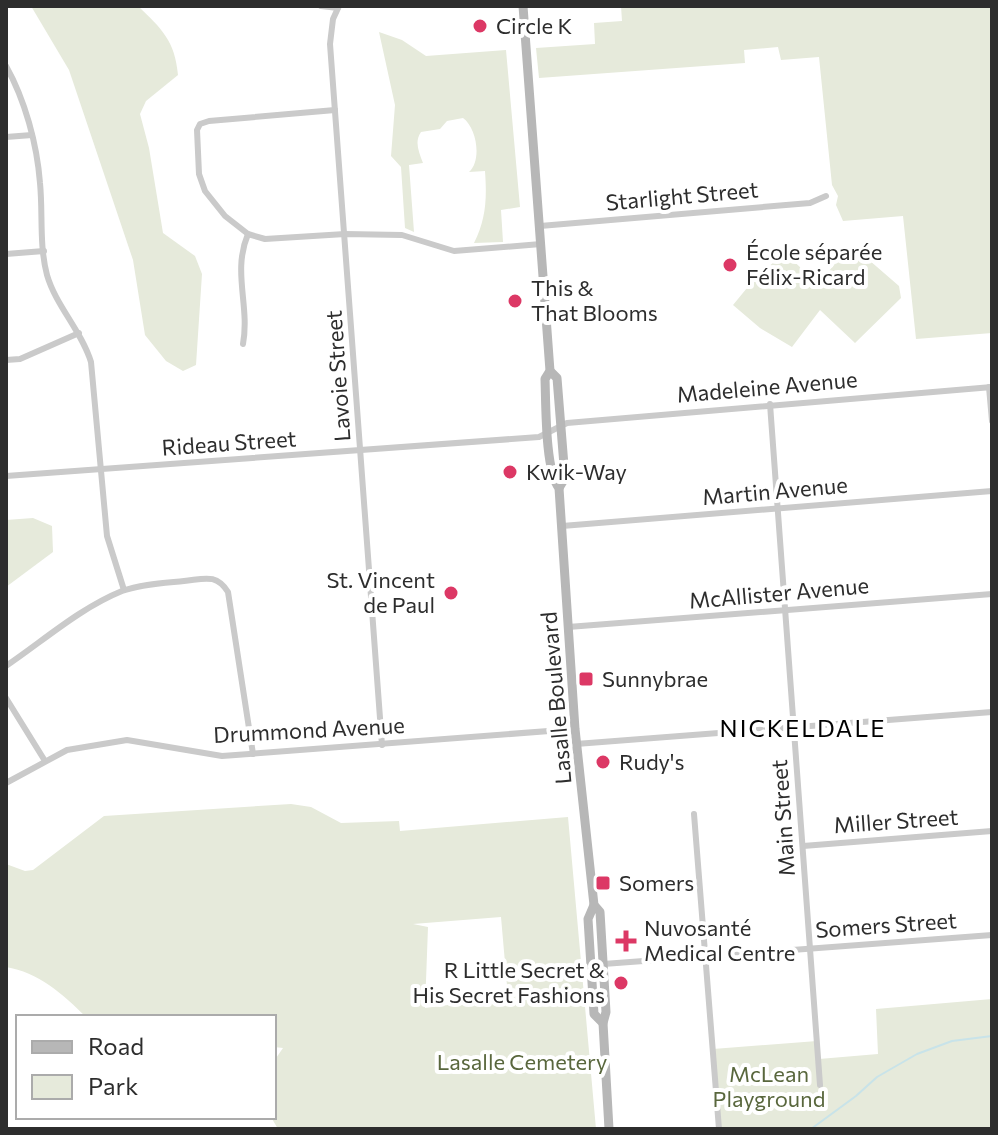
<svg xmlns="http://www.w3.org/2000/svg" width="998" height="1135" font-family="Commissioner,sans-serif">
<style>
.green{fill:#e6eadb;fill-rule:evenodd}
.lines{fill:none;stroke-linecap:round;stroke-linejoin:round}
.stream{stroke:#c8e3e9;stroke-width:2}
.minor{stroke:#cacaca;stroke-width:6}
.secondary{stroke:#b7b7b7;stroke-width:9}
.poi-dot{fill:#dc3865;stroke:#fff;stroke-width:3}
.labels{text-anchor:middle;stroke-width:8;stroke-linejoin:round;paint-order:stroke}
.poi-label{font-size:22px;fill:#2d2d2d;stroke:#fff;text-anchor:start}
.street-label{font-size:22px;fill:#2d2d2d;stroke:#fff}
.park-label{font-size:22px;fill:#59673d;stroke:#fff}
.neighbourhood-label{font-size:24px;letter-spacing:2px;fill:#000;stroke:#fff}
</style>
<rect width="100%" height="100%" fill="#fff"/>
<g class="green">
<path d="M 31,6 L 138,6 C 162,29 175,41 178,75 L 146,101 L 140,114 L 149,148 L 163,233 L 195,256 L 202,274 L 196,365 L 183,371 L 166,361 L 145,335 L 133,260 L 69,70 Z"/>
<polygon points="621,6 992,6 992,333 916,339 903,216 843,221 836,205 838,196 832,185 819,57 781,60 778,47 744,50 745,63 539,78 536,48 595,44 594,23 622,21"/>
<path d="M 379,32 L 402,40 L 426,56 L 506,50 L 520,207 L 501,210 L 503,242 L 474,243 C 486,219 487,199 485,171 L 469,172 C 482,161 477,128 463,118 L 447,121 L 440,129 L 421,132 C 414,142 419,152 423,163 L 409,165 L 414,232 L 405,228 L 401,167 L 391,156 L 395,105 Z"/>
<polygon points="849,247 854,247 899,286 901,298 855,343 820,310 792,347 760,328 733,305 756,277 785,253 818,284"/>
<polygon points="33,518 52,526 53,552 6,587 6,520"/>
<path d="M 291,804 L 311,807 L 341,823 L 399,821 L 400,831 L 568,817 L 596,1129 L 278,1129 L 271,1117 L 274,1117 L 274,1061 L 283,1048 L 274,1047 L 274,1017 L 86,1017 C 63,994 38,972 6,967 L 6,864 L 25,871 L 33,870 L 104,816 ZM 501,917 L 508,997 L 425,1008 L 428,927 L 413,924 Z"/>
<polygon points="992,999 992,1129 720,1129 713,1049 817,1041 819,1059 878,1054 876,1009"/>
</g>
<g class="lines">
<polyline class="stream" points="811,1129 856,1096 877,1077 917,1054 952,1041 992,1036"/>
<g class="minor">
<polyline points="321,6 338,8"/>
<polyline points="339,6 333,19 330,44 382,745"/>
<path d="M 6,66 C 25,100 37,144 40,183 C 43,213 39,245 47,275 C 56,306 81,330 91,362 L 107,536 L 124,590"/>
<polyline points="335,110 209,121 200,124 197,130 199,174 205,191 225,216 248,234 265,239 345,234 402,235 454,251 541,244"/>
<polyline points="6,137 32,135"/>
<polyline points="540,226 810,203 826,196"/>
<polyline points="6,254 44,251"/>
<path d="M 243,344 C 250,305 232,272 248,234"/>
<polyline points="6,360 20,359 79,333"/>
<polyline points="989,387 992,421"/>
<polyline points="770,404 820,1085"/>
<polyline points="6,476 539,437 567,423 992,387"/>
<polyline points="562,526 992,491"/>
<polyline points="568,627 992,594"/>
<path d="M 6,666 C 43,641 80,608 122,591 C 141,584 164,583 184,581 C 204,579 216,573 228,592 L 253,754"/>
<polyline points="6,698 45,761"/>
<polyline points="576,744 992,712"/>
<polyline points="6,783 67,750 127,740 222,756 575,729"/>
<polyline points="694,814 719,1129"/>
<polyline points="803,846 992,831"/>
<polyline points="590,965 992,935"/>
</g>
<g class="secondary">
<path d="M 523,6 L 550,371 L 545,379 C 546,404 545,471 559,488 L 575,729 L 594,905 L 600,912 L 606,1012 L 603,1023 L 609,1129"/>
<polyline points="550,371 557,378 565,478 559,488"/>
<polyline points="594,905 588,919 594,1014 603,1023"/>
</g>
</g>
<g class="poi-dot">
<circle cx="480" cy="26" r="8"/>
<circle cx="730" cy="265" r="8"/>
<circle cx="515" cy="301" r="8"/>
<circle cx="510" cy="472" r="8"/>
<circle cx="451" cy="593" r="8"/>
<rect x="578" y="671" width="16" height="16" rx="4"/>
<circle cx="603" cy="762" r="8"/>
<rect x="595" y="875" width="16" height="16" rx="4"/>
<path d="M622 929h8v8h8v8h-8v8h-8v-8h-8v-8h8z"/>
<circle cx="621" cy="983" r="8"/>
</g>
<g class="labels">
<g class="poi-label">
<text x="496" y="34">Circle K</text>
<text x="746" y="260">École séparée<tspan x="746" dy="25">Félix-Ricard</tspan></text>
<text x="531" y="296">This &amp;<tspan x="531" dy="25">That Blooms</tspan></text>
<text x="526" y="480">Kwik-Way</text>
<text x="435" y="588" text-anchor="end">St. Vincent<tspan x="435" dy="25">de Paul</tspan></text>
<text x="602" y="687">Sunnybrae</text>
<text x="619" y="770">Rudy's</text>
<text x="619" y="891">Somers</text>
<text x="644" y="936">Nuvosanté<tspan x="644" dy="25">Medical Centre</tspan></text>
<text x="605" y="978" text-anchor="end">R Little Secret &amp;<tspan x="605" dy="25">His Secret Fashions</tspan></text>
</g>
<g class="street-label">
<text transform="translate(682 196) rotate(-5)" y="8">Starlight Street</text>
<text transform="translate(338 376) rotate(-94)" y="8">Lavoie Street</text>
<text transform="translate(767 387) rotate(-5)" y="8">Madeleine Avenue</text>
<text transform="translate(229 443) rotate(-4)" y="8">Rideau Street</text>
<text transform="translate(775 491) rotate(-5)" y="8">Martin Avenue</text>
<text transform="translate(779 593) rotate(-5)" y="8">McAllister Avenue</text>
<text transform="translate(556 698) rotate(-95)" y="8">Lasalle Boulevard</text>
<text transform="translate(309 730) rotate(-3)" y="8">Drummond Avenue</text>
<text transform="translate(783 818) rotate(-94)" y="8">Main Street</text>
<text transform="translate(896 821) rotate(-4)" y="8">Miller Street</text>
<text transform="translate(886 925) rotate(-4)" y="8">Somers Street</text>
</g>
<g class="park-label">
<text x="522" y="1070">Lasalle Cemetery</text>
<text x="769" y="1082">McLean<tspan x="769" dy="25">Playground</tspan></text>
</g>
<g class="neighbourhood-label">
<text x="803" y="737">NICKELDALE</text>
</g>
</g>
<rect width="998" height="1135" fill="none" stroke="#2d2d2d" stroke-width="16"/>
<rect x="16" y="1015" width="260" height="104" fill="#ffffff" stroke="#ababab" stroke-width="2"/>
<rect x="32" y="1041" width="40" height="12" fill="#b7b7b7" stroke="#ababab" stroke-width="2"/>
<text x="88" y="1055" font-size="24" fill="#2d2d2d">Road</text>
<rect x="32" y="1075" width="40" height="24" fill="#e6eadb" stroke="#ababab" stroke-width="2"/>
<text x="88" y="1095" font-size="24" fill="#2d2d2d">Park</text>
</svg>
